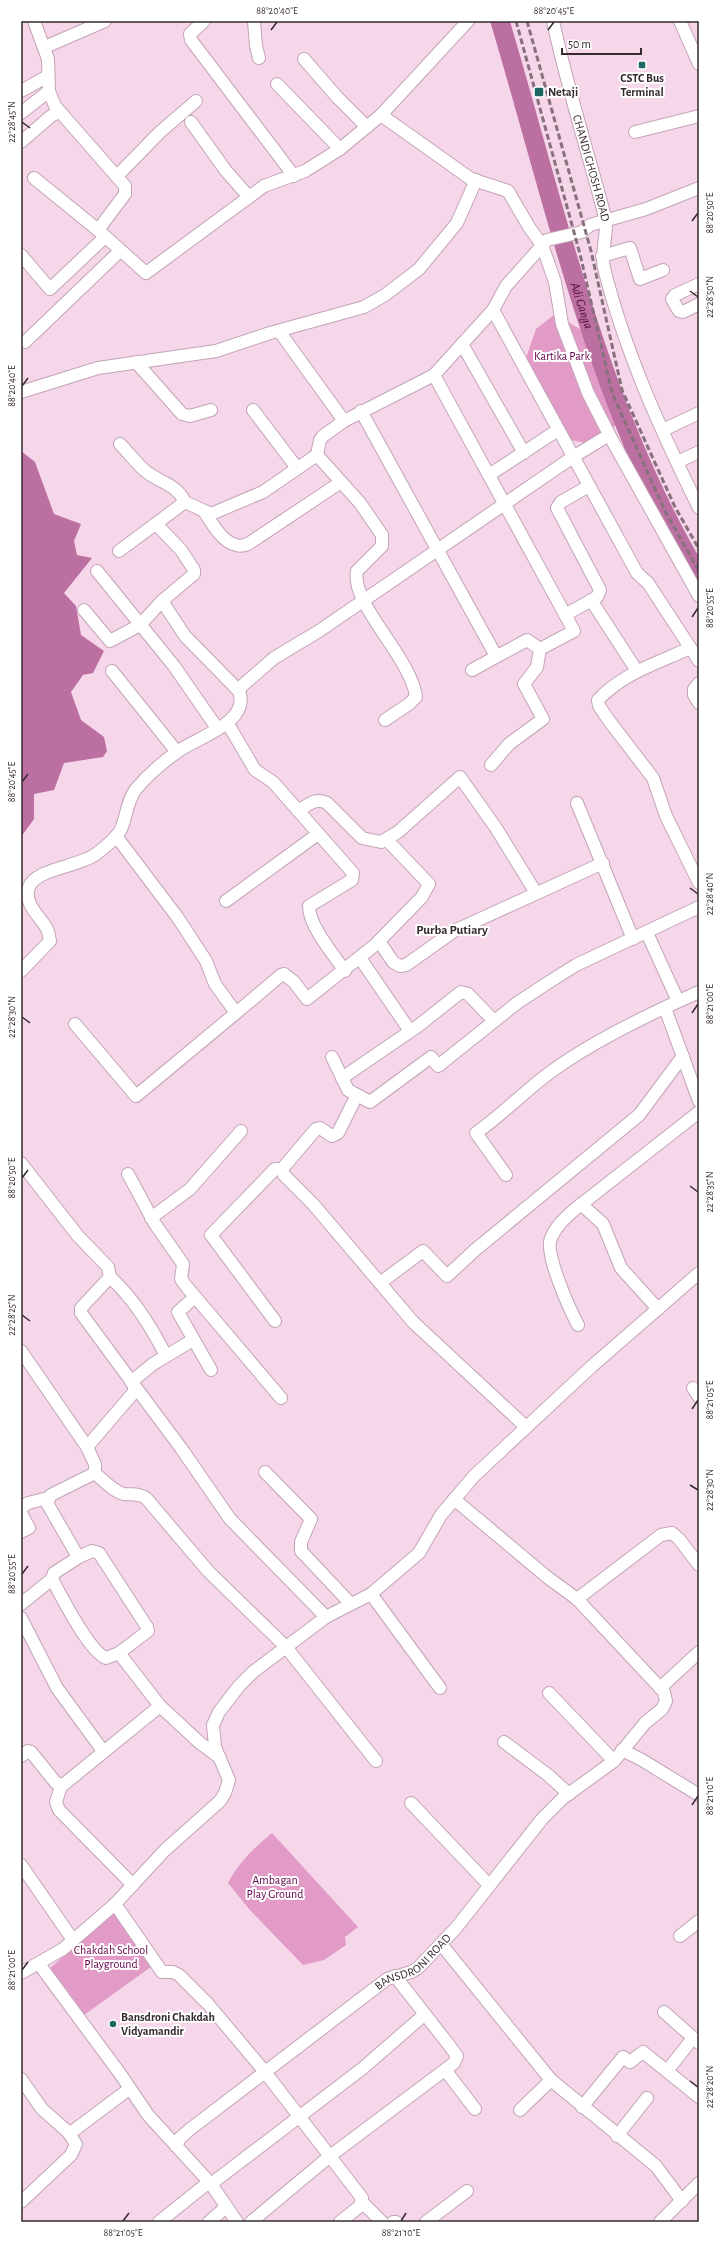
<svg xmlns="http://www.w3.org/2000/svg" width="720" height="2243" font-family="'Alegreya Sans',sans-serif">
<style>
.green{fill:#e29ac7}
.water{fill:#bc6fa1}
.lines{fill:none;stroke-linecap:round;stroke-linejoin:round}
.river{stroke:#bc6fa1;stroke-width:19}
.street-casing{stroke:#c3a4b7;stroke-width:14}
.street{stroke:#fff;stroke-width:12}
.rail{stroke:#86717d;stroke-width:3;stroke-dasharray:6 3;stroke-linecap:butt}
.ticks{fill:none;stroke:#362a31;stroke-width:1.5}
.poi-dot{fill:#1c6761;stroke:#fff;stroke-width:1.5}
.labels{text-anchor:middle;stroke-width:4;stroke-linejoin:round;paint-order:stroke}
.poi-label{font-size:12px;font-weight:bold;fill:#362a31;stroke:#fff;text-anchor:start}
.street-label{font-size:12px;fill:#362a31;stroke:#fff}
.park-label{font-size:12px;fill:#63004c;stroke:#fff}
.water-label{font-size:13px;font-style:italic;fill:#540c41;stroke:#fff}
.neighbourhood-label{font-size:13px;font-weight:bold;fill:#362a31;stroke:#fff}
.neatline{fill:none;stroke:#362a31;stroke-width:1.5}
.ticks-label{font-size:10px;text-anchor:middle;fill:#362a31}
</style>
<rect width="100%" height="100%" fill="#f6d6e9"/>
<g class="green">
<polygon points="555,314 588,334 620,420 597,445 570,440 526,358 536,329"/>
<path d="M 272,1833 L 358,1927 L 345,1937 L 346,1945 L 324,1960 L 303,1965 L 249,1909 L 228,1883 C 239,1862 254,1848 272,1833 Z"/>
<polygon points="118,1910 155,1964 84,2015 50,1968"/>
</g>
<polygon class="water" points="21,451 35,462 54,514 81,524 74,541 77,555 92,558 64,593 76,606 81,635 104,651 93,673 83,675 71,692 81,720 104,737 107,751 103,757 64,763 54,790 34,794 34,819 21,837"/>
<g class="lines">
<path class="river" id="s1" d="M 500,21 C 556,209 598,407 699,576"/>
<defs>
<g id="street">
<polyline points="34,21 48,59 49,91 55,106 125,186 125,194 98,230"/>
<polyline points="204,21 190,34 191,40 294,176"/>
<polyline points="254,21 256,46 259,58"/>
<path id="s2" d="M 553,21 C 567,87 588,152 605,217 C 609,233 600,251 604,268 C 625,352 661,431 699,508"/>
<polyline points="680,21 699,64"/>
<polyline points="45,47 105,21"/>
<polyline points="304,59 337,97 367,127"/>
<polyline points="277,84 340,149"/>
<polyline points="21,91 48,76"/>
<polyline points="21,113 49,91"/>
<polyline points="381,115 471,179 508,191 529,227 542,245 555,282 562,324 588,393 613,442 699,596"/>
<polyline points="191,122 226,171 249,197"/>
<polyline points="635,132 699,116"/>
<polyline points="21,142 51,116 59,112"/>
<polyline points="117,176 160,132 196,101"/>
<polyline points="34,178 98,230 146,273 264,186 305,171 340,149 381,115 468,21"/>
<polyline points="21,255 50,289 105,237"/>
<polyline points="602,256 630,248 640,279 663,270"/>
<polyline points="699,284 675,295 672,299 679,311 683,312 699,304"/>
<polyline points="493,310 637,573 648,583 699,661"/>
<polyline points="279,331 344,421"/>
<polyline points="25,342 120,251"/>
<polyline points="462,344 524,453"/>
<polyline points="136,362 182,414 190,416 211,410"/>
<polyline points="434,375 574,631 540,649 527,640 472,670"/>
<polyline points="21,392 98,368 216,351 270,333 364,307 385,295 419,269 457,223 476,180"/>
<polyline points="253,410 297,468"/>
<polyline points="361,411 496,656"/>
<polyline points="663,430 699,413"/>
<path d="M 120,444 C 129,453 138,466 148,473 C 162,483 177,485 185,502 L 211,514 L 263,492 L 317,455 L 360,503 L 382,535 L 382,546 L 357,571 C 350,604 411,657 416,697 L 409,704 L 385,720"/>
<polyline points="317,455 320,440 323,436 344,421 434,375 493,310 506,286 547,240 582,232 590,225 646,209 699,188"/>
<polyline points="677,462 699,452"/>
<polyline points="489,475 558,430"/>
<path d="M 204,511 C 211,522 222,542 236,545 C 240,547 245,545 248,544 L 341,482"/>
<polyline points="119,551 185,502"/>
<polyline points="97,571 174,666 217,728"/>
<polyline points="591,600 637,671"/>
<polyline points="162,601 185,636 239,691"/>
<polyline points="84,610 110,641 140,625 162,601 194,574 194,570 181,550 157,525"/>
<polyline points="565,615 597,597 600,590 557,508 561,502 589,486"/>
<path d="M 690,648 C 658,663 623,673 598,700 L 599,706 L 610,722 L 653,778 L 666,816 L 699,883"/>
<polyline points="112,671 177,752"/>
<polyline points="699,683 694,689 694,695 699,703"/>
<path d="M 228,724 L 255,770 L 273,782 L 353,873 L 352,880 L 309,906 C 309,926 333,954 345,971"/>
<polyline points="491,765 509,744 543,719 524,684 537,667 540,649"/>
<polyline points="577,803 633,939"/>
<path d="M 298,811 C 308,805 316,797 327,803 L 362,838 L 381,842 L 398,832 L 460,777 L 496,828 L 536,893"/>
<polyline points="226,901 318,834"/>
<polyline points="647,933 678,1001"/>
<polyline points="379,941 393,962 400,966 406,965 454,931 603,863"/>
<polyline points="360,958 410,1031"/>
<path d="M 21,971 L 50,941 C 49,937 49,933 47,929 C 40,916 23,904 29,887 C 35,869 81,866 96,854 C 104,848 117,838 121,829 C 127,816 127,800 136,789 C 147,776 163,762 177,752 C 197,737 251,723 239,691 L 243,685 L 274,658 L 319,631 L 573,457 L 609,435"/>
<polyline points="665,1008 699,1101"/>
<polyline points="236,1013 281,975 284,974 294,982 307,999 375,945 422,897 429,884 387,840"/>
<polyline points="75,1024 136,1096 236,1013 215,984 206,961 178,918 116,836"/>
<polyline points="332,1057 348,1090 370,1102 431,1057 438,1066 517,1003 549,982 576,965 699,907"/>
<polyline points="342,1078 418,1026 461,992 468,994 494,1021"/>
<polyline points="21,1163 78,1236 108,1267 110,1277 81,1308 81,1313 134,1385 134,1392 87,1447"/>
<polyline points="282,1169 316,1129 320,1128 332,1136 338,1133 357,1095"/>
<polyline points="128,1174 155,1224 183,1264 181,1279 186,1286 281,1398"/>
<path d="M 506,1175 L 476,1133 C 500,1116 521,1095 544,1077 C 588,1043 649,1014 699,992"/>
<polyline points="581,1204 603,1224 621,1268 658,1309"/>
<polyline points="151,1218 190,1189 241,1131"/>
<path d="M 110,1277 C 133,1298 152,1328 166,1356"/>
<polyline points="380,1283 423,1251 447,1276 475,1250 639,1115 683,1056"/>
<polyline points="195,1297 178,1312 211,1370"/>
<polyline points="275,1321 211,1235 275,1169 282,1169 284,1175 313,1204 413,1322 526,1427"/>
<path d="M 578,1325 C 570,1310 544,1253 551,1238 C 556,1226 565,1218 574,1210 L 699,1112"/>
<polyline points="21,1351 87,1447 95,1464 95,1473 51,1495 47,1503 77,1555 79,1557 92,1551 99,1553 147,1627 148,1631 119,1653 160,1706 200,1743 220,1758"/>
<polyline points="131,1382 153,1364 193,1340"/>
<polyline points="134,1385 181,1448 230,1519 326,1617"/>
<polyline points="693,1388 699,1397"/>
<polyline points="265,1472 311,1519 301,1542 301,1551 350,1603"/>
<path d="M 95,1473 C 103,1480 114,1492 124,1494 C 133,1495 138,1493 146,1498 L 208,1571 L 286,1647 L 376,1761"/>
<polyline points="21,1508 28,1503 48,1498"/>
<polyline points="21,1513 29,1528 21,1532"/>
<path d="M 79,1557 L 54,1573 L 52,1579 C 61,1596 89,1651 106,1658 L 119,1653"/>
<polyline points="371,1594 440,1688"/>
<polyline points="577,1599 661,1535 672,1533 679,1539 699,1565"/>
<polyline points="21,1604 52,1579"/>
<polyline points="21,1618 57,1688 103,1751"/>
<polyline points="660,1688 699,1652"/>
<polyline points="549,1693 614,1761"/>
<polyline points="504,1742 548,1775 569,1794"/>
<polyline points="622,1750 642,1760 699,1795"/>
<polyline points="21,1756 28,1751 31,1752 56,1783 63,1785 160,1706"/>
<polyline points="61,1786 56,1802 59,1810 133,1885"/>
<polyline points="411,1803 489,1885"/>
<polyline points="21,1865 73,1940"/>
<polyline points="115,1904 162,1972 173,1972 179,1975 208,2004 265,2072 362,2198 360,2206 340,2222"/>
<polyline points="680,1936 699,1921"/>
<polyline points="441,1944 551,2080"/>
<polyline points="39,1964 121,2075 148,2115 211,2184 237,2222"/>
<polyline points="21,1973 63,1949 115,1904 165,1850 220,1801 225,1793 229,1780 215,1747 213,1725 219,1712 239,1686 253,1672 326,1617 371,1594 419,1553 441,1515 474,1476 591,1367 699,1273"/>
<polyline points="664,2012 699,2043"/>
<polyline points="446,2071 475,2109"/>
<polyline points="667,2071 693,2038"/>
<polyline points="21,2079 42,2109 68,2132 73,2131 129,2089"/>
<polyline points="582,2107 623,2057 630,2062 643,2052 699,2097"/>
<polyline points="520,2110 551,2080 656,2166 682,2201"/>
<polyline points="617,2136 647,2098"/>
<path id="s3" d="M 176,2146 L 180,2138 L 189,2130 L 387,1979 L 411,1972 L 418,1968 L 456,1928 L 542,1819 L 563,1798 L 614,1761 L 645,1723 L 662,1709 L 666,1701 L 664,1692 L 577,1599 L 547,1577 L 454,1499"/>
<polyline points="211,2184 363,2068 424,2015"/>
<polyline points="21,2202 71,2155 76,2144 68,2132"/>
<polyline points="362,2202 382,2222"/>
<polyline points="159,2222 209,2182"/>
<polyline points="209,2222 226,2207"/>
<polyline points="251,2222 330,2156 454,2063 457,2056 449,2045 395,1976"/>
<polyline points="393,2222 396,2222"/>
<polyline points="426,2222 467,2191"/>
<polyline points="660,2222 699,2183"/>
</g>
</defs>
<use href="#street" class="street-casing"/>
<use href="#street" class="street"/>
<g class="rail">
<polyline points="516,21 580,254 612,393 665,511 699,571"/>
<polyline points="527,21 591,251 622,390 675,507 699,549"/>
</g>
</g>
<path class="ticks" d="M 271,30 L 277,22M 548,30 L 554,22M 22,122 L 30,128M 692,221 L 698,213M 690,291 L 698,297M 22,386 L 28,378M 692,617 L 698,608M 22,782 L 28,774M 690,888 L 698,894M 692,1013 L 698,1004M 22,1017 L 30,1023M 22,1178 L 28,1170M 690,1186 L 698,1192M 22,1315 L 30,1321M 692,1409 L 698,1400M 690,1485 L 698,1490M 22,1574 L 28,1566M 692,1805 L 698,1796M 22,1970 L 28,1962M 690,2081 L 698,2087M 123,2221 L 129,2213M 401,2221 L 406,2213"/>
<g class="poi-dot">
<rect x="638" y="61" width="8" height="8" rx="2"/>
<rect x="534" y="87" width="10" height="10" rx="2"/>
<circle cx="113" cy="2024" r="4"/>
</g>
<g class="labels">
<g class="poi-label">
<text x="642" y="82" text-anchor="middle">CSTC Bus<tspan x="642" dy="14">Terminal</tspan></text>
<text x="548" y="96">Netaji</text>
<text x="121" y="2021">Bansdroni Chakdah<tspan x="121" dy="14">Vidyamandir</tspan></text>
</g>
<g class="street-label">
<text dy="4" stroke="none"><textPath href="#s2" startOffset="152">CHANDI GHOSH ROAD</textPath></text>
<text dy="4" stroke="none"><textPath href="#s3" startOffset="302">BANSDRONI ROAD</textPath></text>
</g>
<g class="park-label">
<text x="562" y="360">Kartika Park</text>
<text x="275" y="1884">Ambagan<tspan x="275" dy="14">Play Ground</tspan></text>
<text x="111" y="1954">Chakdah School<tspan x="111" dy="14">Playground</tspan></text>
</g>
<g class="water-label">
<text dy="5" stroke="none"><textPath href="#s1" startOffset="296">Adi Ganga</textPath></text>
</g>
<g class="neighbourhood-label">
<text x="452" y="934">Purba Putiary</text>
</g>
</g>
<rect width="720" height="2243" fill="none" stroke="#ffffff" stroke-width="44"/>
<path d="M562 48v6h79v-6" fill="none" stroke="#362a31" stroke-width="2"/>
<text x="568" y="48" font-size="12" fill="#362a31" stroke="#ffffff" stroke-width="3" paint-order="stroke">50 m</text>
<rect x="22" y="22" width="676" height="2199" class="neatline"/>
<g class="ticks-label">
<text x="277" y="14">88°20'40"E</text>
<text x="554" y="14">88°20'45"E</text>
<text transform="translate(11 122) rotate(-90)" y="4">22°28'45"N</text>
<text transform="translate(709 213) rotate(-90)" y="4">88°20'50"E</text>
<text transform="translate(709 297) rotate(-90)" y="4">22°28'50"N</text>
<text transform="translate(11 386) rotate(-90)" y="4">88°20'40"E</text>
<text transform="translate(709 608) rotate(-90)" y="4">88°20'55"E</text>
<text transform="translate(11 782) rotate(-90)" y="4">88°20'45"E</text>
<text transform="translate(709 894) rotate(-90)" y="4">22°28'40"N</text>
<text transform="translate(709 1004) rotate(-90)" y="4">88°21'00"E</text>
<text transform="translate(11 1017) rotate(-90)" y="4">22°28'30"N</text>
<text transform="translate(11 1178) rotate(-90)" y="4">88°20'50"E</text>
<text transform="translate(709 1192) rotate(-90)" y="4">22°28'35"N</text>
<text transform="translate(11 1315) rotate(-90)" y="4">22°28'25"N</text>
<text transform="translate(709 1400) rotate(-90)" y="4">88°21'05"E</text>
<text transform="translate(709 1490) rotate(-90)" y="4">22°28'30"N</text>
<text transform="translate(11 1574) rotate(-90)" y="4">88°20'55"E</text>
<text transform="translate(709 1796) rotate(-90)" y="4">88°21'10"E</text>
<text transform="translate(11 1970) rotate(-90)" y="4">88°21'00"E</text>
<text transform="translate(709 2087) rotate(-90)" y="4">22°28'20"N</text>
<text x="123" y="2236">88°21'05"E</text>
<text x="401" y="2236">88°21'10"E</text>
</g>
</svg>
